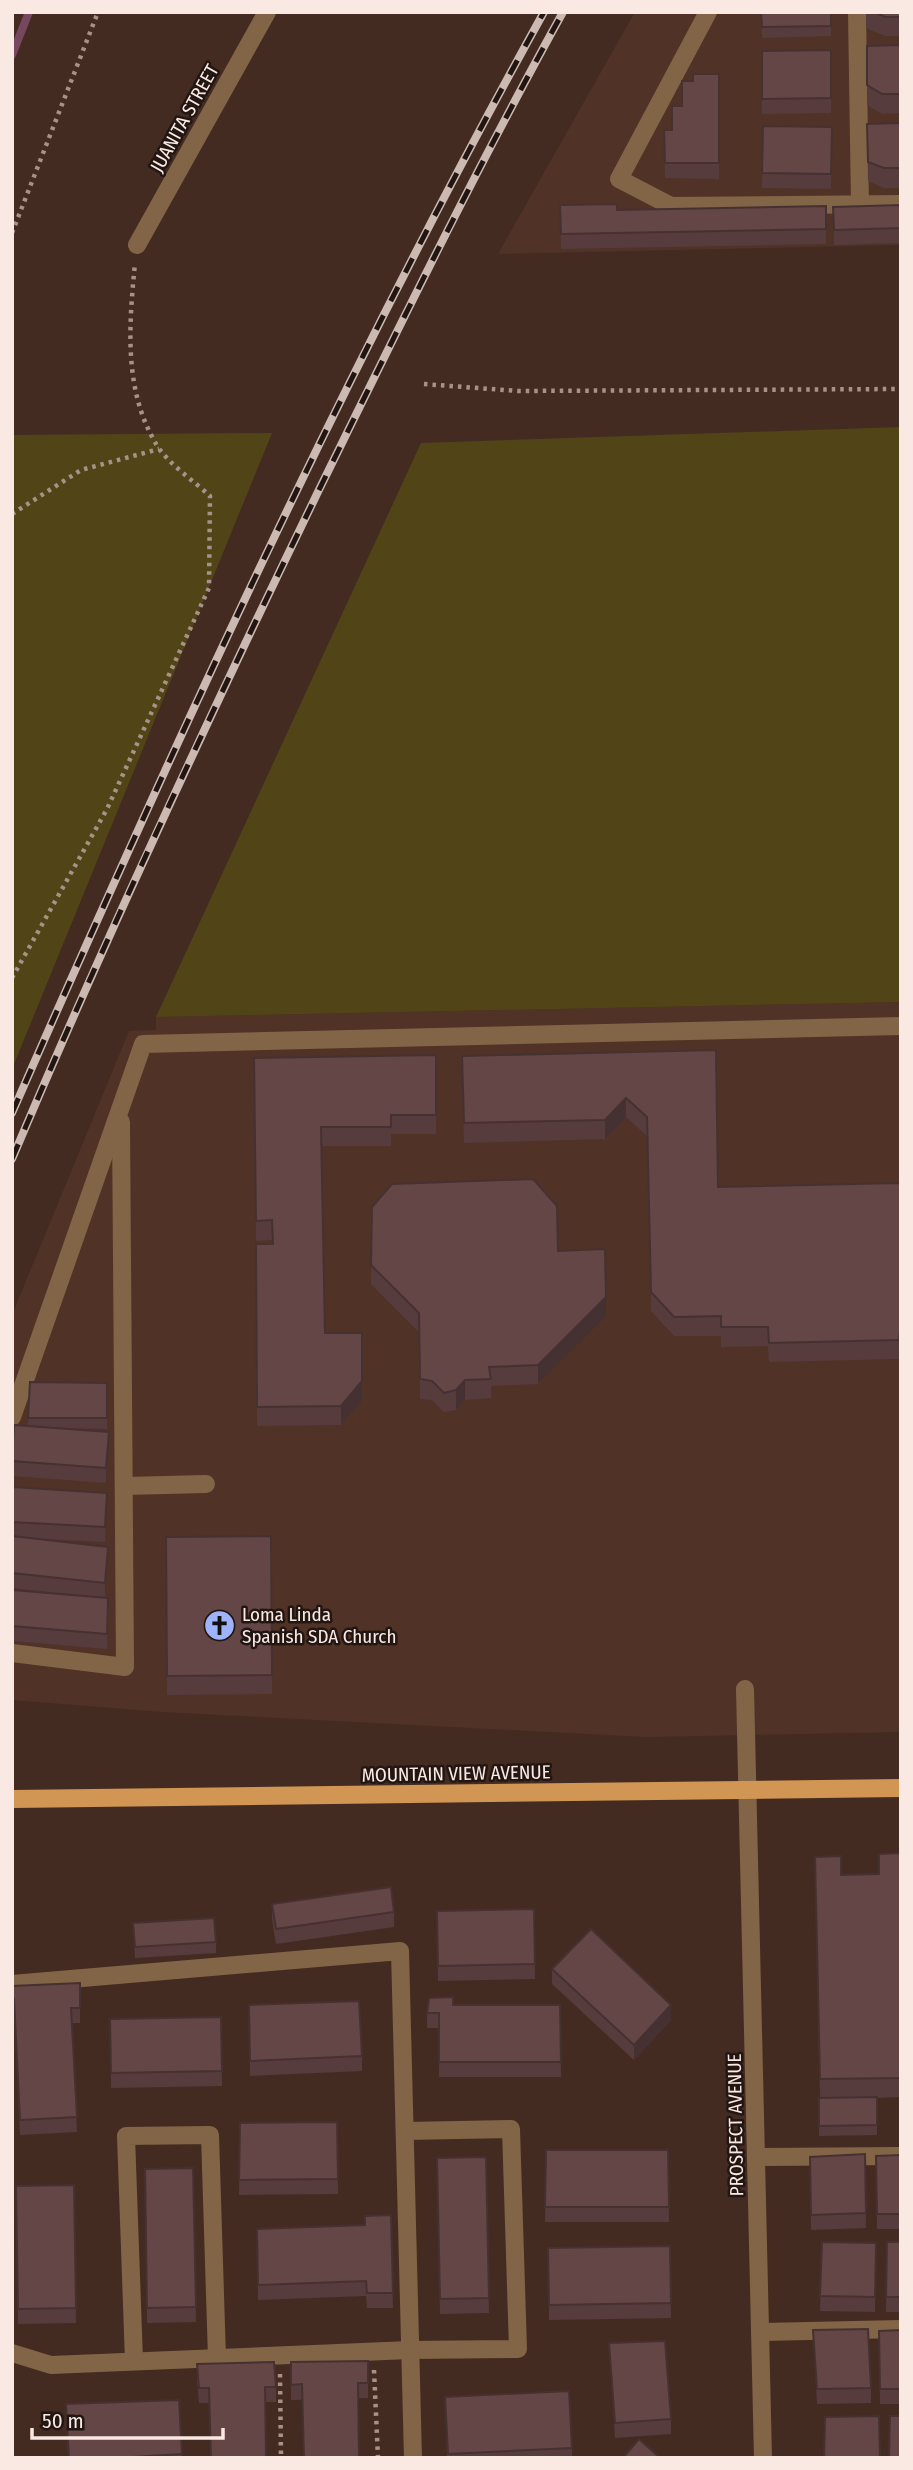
<svg xmlns="http://www.w3.org/2000/svg" width="913" height="2470" font-family="'Fira Sans Condensed',sans-serif">
<style>
.built{fill:#513226}
.green{fill:#514517}
.lines{fill:none;stroke-linecap:round;stroke-linejoin:round}
.stream{stroke:#76475e;stroke-width:8}
.path{stroke:#a7928a;stroke-width:4.5;stroke-dasharray:3.5 5;stroke-linecap:butt}
.minor{stroke:#826546;stroke-width:18}
.major{stroke:#d19653;stroke-width:18}
.rail-casing{stroke:#ccb9b2;stroke-width:8}
.rail{stroke:#221612;stroke-width:5;stroke-dasharray:16;stroke-linecap:butt}
.wall{fill:#563c3d}
.shaded-wall{fill:#463132}
.building{fill:#644647;stroke:#463132;stroke-width:2}
.labels{text-anchor:middle;stroke-width:5;stroke-linejoin:round;paint-order:stroke}
.street-label{font-size:19px;fill:#fae9e3;stroke:#221612}
.poi-label{font-size:19px;fill:#fae9e3;stroke:#221612;text-anchor:start}
</style>
<rect width="100%" height="100%" fill="#442b21"/>
<g class="built">
<polygon points="635,12 901,12 901,245 498,254"/>
<polygon points="901,1002 901,1732 646,1737 162,1712 12,1700 12,1315 129,1031 156,1030 156,1017"/>
</g>
<g class="green">
<polygon points="901,427 901,1002 156,1017 421,443"/>
<polygon points="272,433 12,1069 12,435"/>
</g>
<g class="lines">
<polyline class="stream" points="12,55 29,12"/>
<g class="path">
<polyline points="12,233 98,12"/>
<polyline points="424,384 518,391 901,389"/>
<polyline points="12,514 81,470 159,449"/>
<path d="M 12,978 L 107,809 L 209,588 L 210,496 C 194,481 170,465 158,447 C 123,392 129,325 135,263"/>
<polyline points="374,2370 378,2458"/>
<polyline points="280,2374 281,2458"/>
</g>
<g class="minor">
<polyline points="708,12 619,179 671,206 901,204"/>
<polyline points="857,12 860,205"/>
<polyline points="137,245 267,12"/>
<polyline points="12,1417 143,1044 901,1026"/>
<polyline points="124,1486 206,1484"/>
<polyline points="12,1653 125,1667 121,1122"/>
<polyline points="745,1689 763,2458"/>
<polyline points="12,1984 400,1951 413,2458"/>
<polyline points="757,2157 901,2156"/>
<polyline points="760,2332 901,2329"/>
<polyline points="12,2353 51,2365 410,2350 518,2349 511,2129 405,2131"/>
<polyline points="134,2361 126,2136 210,2135 217,2358"/>
</g>
<polyline class="major" points="12,1799 901,1788"/>
<defs>
<g id="rail">
<path d="M 12,1113 C 176,739 346,369 544,12"/>
<path d="M 12,1159 C 107,934 210,715 316,496 C 396,333 475,171 563,12"/>
</g>
</defs>
<use href="#rail" class="rail-casing"/>
<use href="#rail" class="rail"/>
</g>
<g class="wall">
<polygon points="761,12 831,12 831,36 762,38"/>
<polygon points="866,12 901,12 901,36 885,36 866,28"/>
<polygon points="901,45 901,113 882,114 867,105 867,46"/>
<polygon points="831,50 831,113 762,114 762,51"/>
<polygon points="719,74 719,179 665,178 664,130 672,130 693,81"/>
<polygon points="901,123 901,188 884,188 868,181 867,124"/>
<polygon points="763,126 832,127 831,189 762,188"/>
<polygon points="560,205 617,210 826,206 826,244 561,249"/>
<polygon points="901,205 901,243 834,245 833,207"/>
<polygon points="716,1050 718,1187 901,1183 901,1342 899,1359 769,1362 768,1346 721,1347 721,1336 674,1336 651,1311 647,1136 626,1117 605,1139 464,1143 462,1076"/>
<polygon points="436,1055 436,1134 391,1134 391,1146 321,1146 325,1333 362,1401 341,1425 257,1426 256,1244 272,1244 272,1240 256,1241 254,1058"/>
<polygon points="372,1207 558,1251 606,1317 538,1384 491,1386 491,1398 465,1400 456,1410 444,1412 432,1400 420,1399 419,1332 371,1284"/>
<polygon points="30,1382 107,1383 107,1429 58,1428 109,1447 106,1483 12,1476 12,1442 28,1426"/>
<polygon points="12,1487 107,1493 105,1542 23,1538 108,1563 105,1598 108,1598 107,1649 12,1641 12,1590 84,1596 12,1588"/>
<polygon points="271,1536 272,1694 167,1695 166,1537"/>
<polygon points="901,1853 901,2097 877,2098 877,2135 819,2136 819,2098 820,2098 815,1876 879,1874"/>
<polygon points="272,1904 394,1912 394,1927 276,1944 272,1919"/>
<polygon points="534,1909 535,1979 438,1981 437,1911"/>
<polygon points="133,1923 216,1942 216,1953 135,1958"/>
<polygon points="552,1969 671,2020 634,2060 552,1984"/>
<polygon points="80,1983 80,2023 72,2023 77,2132 20,2135 14,2015 12,2015 12,1986"/>
<polygon points="249,2005 362,2056 362,2071 250,2076"/>
<polygon points="453,2005 560,2005 561,2077 439,2077 439,2028 427,2028 427,2013"/>
<polygon points="221,2017 222,2086 111,2088 110,2019"/>
<polygon points="337,2122 338,2194 239,2195 240,2123"/>
<polygon points="546,2150 668,2150 669,2222 545,2222"/>
<polygon points="865,2154 866,2228 811,2230 810,2157"/>
<polygon points="901,2155 901,2229 877,2229 876,2156"/>
<polygon points="486,2157 489,2313 440,2314 437,2158"/>
<polygon points="193,2168 196,2322 147,2323 145,2169"/>
<polygon points="74,2185 76,2323 18,2324 16,2186"/>
<polygon points="391,2215 393,2308 367,2308 366,2296 258,2300 257,2229 365,2225"/>
<polygon points="822,2242 876,2243 875,2312 820,2311"/>
<polygon points="887,2242 901,2242 901,2312 886,2312"/>
<polygon points="670,2246 671,2318 549,2320 548,2248"/>
<polygon points="813,2330 871,2388 871,2403 817,2404"/>
<polygon points="901,2330 901,2404 880,2404 879,2331"/>
<polygon points="609,2343 671,2419 671,2434 615,2438"/>
<polygon points="368,2361 368,2398 291,2400 291,2362"/>
<polygon points="197,2364 276,2387 276,2402 199,2403 197,2379"/>
<polygon points="445,2397 572,2448 572,2458 447,2458"/>
<polygon points="179,2400 182,2458 68,2458 66,2404"/>
</g>
<g class="shaded-wall">
<polygon points="626,1098 626,1117 605,1139 605,1120"/>
<polygon points="606,1297 606,1317 538,1384 538,1365"/>
<polygon points="362,1333 362,1401 341,1425 341,1406"/>
<polygon points="465,1380 465,1400 456,1410 456,1390"/>
<polygon points="109,1432 109,1447 106,1483 106,1468"/>
<polygon points="108,1547 108,1563 105,1598 105,1583"/>
<polygon points="671,2005 671,2020 634,2060 634,2045"/>
</g>
<g class="building">
<polygon points="761,12 831,12 831,26 762,27"/>
<polygon points="875,12 901,12 901,17 885,17"/>
<polygon points="901,45 901,94 882,94 867,85 867,46"/>
<polygon points="831,50 831,98 762,99 762,51"/>
<polygon points="693,74 719,74 719,163 665,163 664,130 672,130 672,106 682,106 682,81 693,81"/>
<polygon points="901,123 901,168 884,168 868,162 867,124"/>
<polygon points="763,126 832,127 831,174 762,173"/>
<polygon points="617,204 617,210 826,206 826,229 561,234 560,205"/>
<polygon points="901,205 901,228 834,230 833,207"/>
<polygon points="716,1050 718,1187 901,1183 901,1323 899,1340 769,1343 768,1327 721,1327 721,1316 674,1317 651,1292 647,1117 626,1098 605,1120 464,1123 462,1056"/>
<polygon points="436,1055 436,1115 391,1115 391,1127 321,1127 325,1333 362,1333 362,1381 341,1406 257,1407 256,1244 273,1244 272,1220 256,1221 254,1058"/>
<polygon points="533,1179 557,1206 558,1251 605,1249 606,1297 538,1365 489,1367 491,1379 465,1380 456,1390 444,1393 432,1381 420,1379 419,1313 371,1265 372,1207 392,1184"/>
<polygon points="30,1382 107,1383 107,1418 28,1418"/>
<polygon points="14,1425 109,1432 106,1468 12,1461"/>
<polygon points="12,1487 107,1493 105,1527 12,1522"/>
<polygon points="12,1536 108,1547 105,1583 12,1573"/>
<polygon points="271,1536 272,1675 167,1676 166,1537"/>
<polygon points="12,1590 108,1598 107,1634 12,1626"/>
<polygon points="901,1853 901,2078 820,2079 815,1857 841,1856 841,1875 879,1874 879,1854"/>
<polygon points="391,1887 394,1912 276,1929 272,1904"/>
<polygon points="534,1909 535,1964 438,1966 437,1911"/>
<polygon points="214,1918 216,1942 135,1947 133,1923"/>
<polygon points="591,1929 671,2005 634,2045 552,1969"/>
<polygon points="80,1983 80,2008 71,2008 77,2117 20,2120 14,1999 12,2000 12,1986"/>
<polygon points="453,1997 453,2005 560,2005 561,2062 439,2062 439,2013 427,2013 429,1998"/>
<polygon points="359,2001 362,2056 250,2061 249,2005"/>
<polygon points="221,2017 222,2071 111,2073 110,2019"/>
<polygon points="877,2097 877,2125 819,2126 819,2098"/>
<polygon points="337,2122 338,2179 239,2180 240,2123"/>
<polygon points="546,2150 668,2150 669,2207 545,2207"/>
<polygon points="865,2154 866,2213 811,2215 810,2157"/>
<polygon points="901,2155 901,2214 877,2214 876,2156"/>
<polygon points="486,2157 489,2298 440,2299 437,2158"/>
<polygon points="193,2168 196,2307 147,2308 145,2169"/>
<polygon points="74,2185 76,2308 18,2309 16,2186"/>
<polygon points="391,2215 393,2293 367,2293 366,2281 258,2285 257,2229 365,2225 365,2216"/>
<polygon points="822,2242 876,2243 875,2297 820,2296"/>
<polygon points="887,2242 901,2242 901,2297 886,2297"/>
<polygon points="670,2246 671,2303 549,2305 548,2248"/>
<polygon points="868,2329 871,2388 817,2389 813,2330"/>
<polygon points="901,2330 901,2389 880,2389 879,2331"/>
<polygon points="665,2341 671,2419 615,2423 609,2343"/>
<polygon points="368,2361 368,2383 358,2383 359,2458 304,2458 302,2384 291,2385 291,2362"/>
<polygon points="274,2362 276,2387 265,2387 266,2458 211,2458 209,2388 199,2388 197,2364"/>
<polygon points="569,2391 572,2448 448,2454 445,2397"/>
<polygon points="179,2400 182,2454 116,2458 69,2458 66,2404"/>
<polygon points="879,2416 880,2458 824,2458 825,2417"/>
<polygon points="890,2416 901,2416 901,2458 889,2458"/>
<polygon points="639,2439 660,2458 623,2458"/>
</g>
<defs>
<symbol id="church-disc" viewBox="-11 -11 22 22"><circle r="9.5" fill="#9fb3fd" stroke="#221612"/><path d="M-1.2-6h2.4v3.5h3.3v2.4h-3.3V6h-2.4V-.1h-3.3v-2.4h3.3Z" fill="#111"/></symbol>
</defs>
<g fill-rule="evenodd">
<use href="#church-disc" x="202" y="1608" width="35" height="35"/>
</g>
<g class="labels">
<g class="street-label">
<text transform="translate(184 118) rotate(-61)" y="7">JUANITA STREET</text>
<text transform="translate(456 1773) rotate(-1)" y="7">MOUNTAIN VIEW AVENUE</text>
<text transform="translate(735 2125) rotate(-91)" y="7">PROSPECT AVENUE</text>
</g>
<g class="poi-label">
<text x="242" y="1621">Loma Linda<tspan x="242" dy="22">Spanish SDA Church</tspan></text>
</g>
</g>
<rect width="913" height="2470" fill="none" stroke="#fae9e3" stroke-width="28"/>
<path d="M32 2428v10h191v-10" fill="none" stroke="#fae9e3" stroke-width="3.5"/>
<text x="42" y="2428" font-size="21" fill="#fae9e3" stroke="#221612" stroke-width="5" paint-order="stroke">50 m</text>
</svg>
